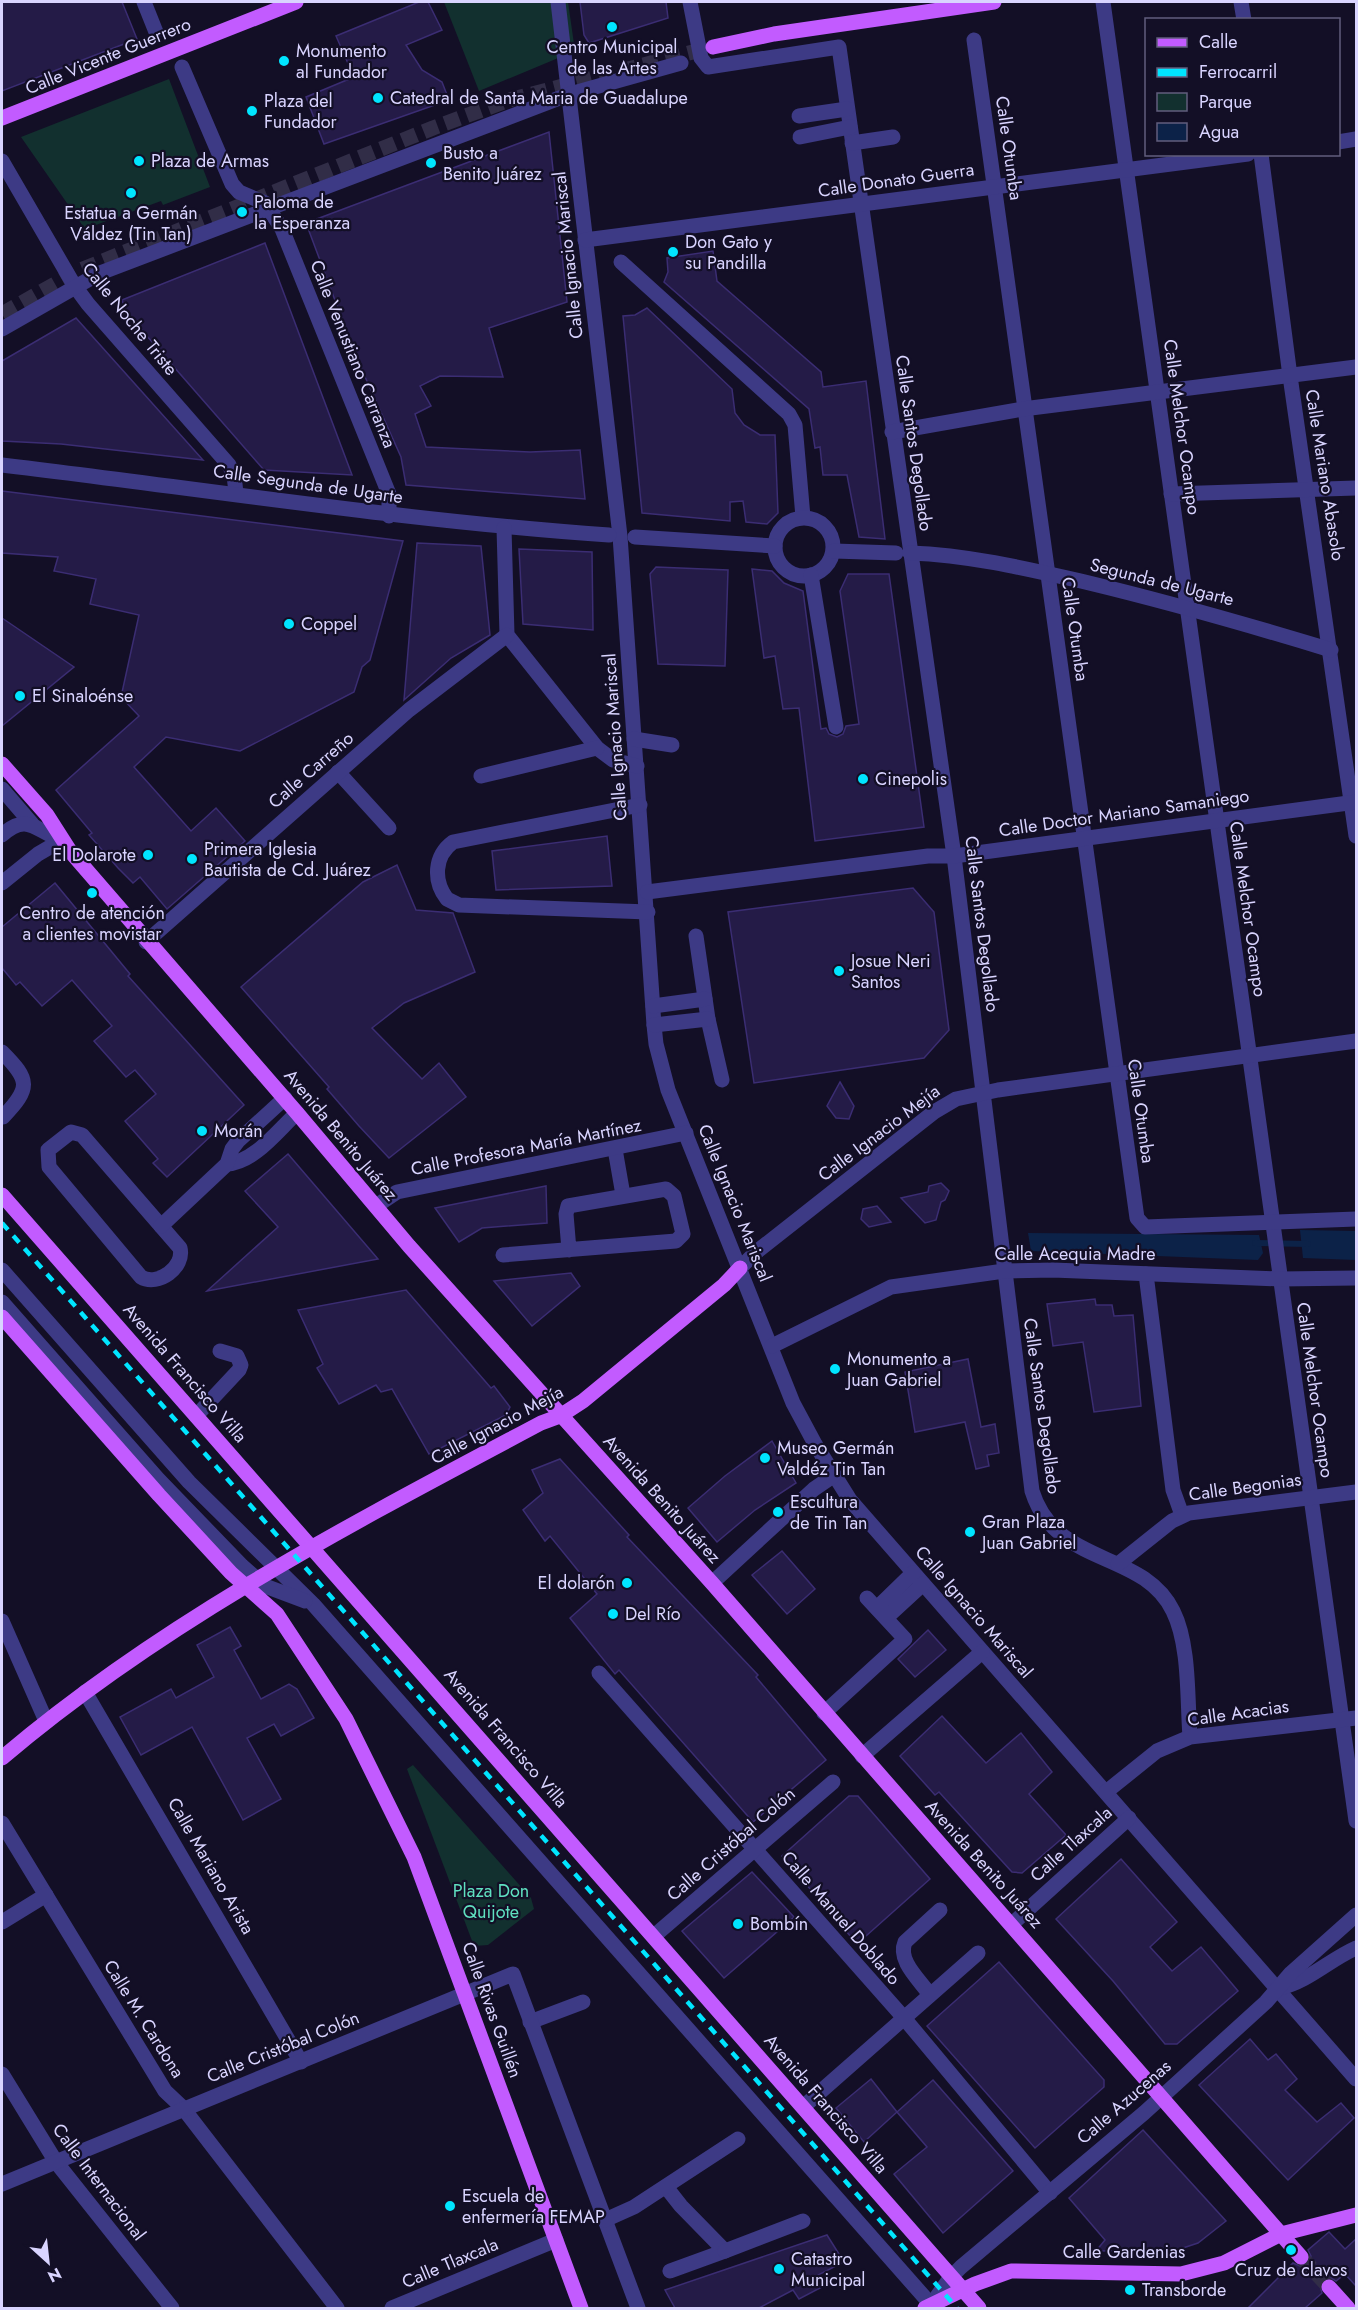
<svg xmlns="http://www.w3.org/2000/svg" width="1358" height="2310" font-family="Jost,sans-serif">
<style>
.green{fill:#12302f}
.water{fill:#0c2248}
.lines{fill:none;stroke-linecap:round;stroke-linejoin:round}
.stream{stroke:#0c2248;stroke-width:6}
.building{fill:#241b47;stroke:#3b2d73;stroke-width:1.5}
.major-tunnel{stroke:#312d47;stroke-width:15;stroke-dasharray:15 8;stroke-linecap:butt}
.minor{stroke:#3d3a85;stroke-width:15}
.major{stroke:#c25bff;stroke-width:15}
.rail{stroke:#00e5ff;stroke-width:4.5;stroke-dasharray:9 8;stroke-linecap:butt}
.poi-dot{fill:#00e5ff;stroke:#130f26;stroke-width:2}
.labels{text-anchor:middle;stroke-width:4.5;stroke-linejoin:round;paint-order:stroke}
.poi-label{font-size:18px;fill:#d9d4ff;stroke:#130f26;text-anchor:start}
.street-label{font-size:18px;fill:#d9d4ff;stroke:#130f26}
.park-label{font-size:18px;fill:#5fe0c0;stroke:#130f26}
</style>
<rect width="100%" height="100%" fill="#130f26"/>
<g class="green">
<polygon points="444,2 568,2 575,51 479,91"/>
<polygon points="169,79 210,187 163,205 161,201 85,229 21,137"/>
<polygon points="413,1765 531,1898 534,1909 488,1945 474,1946 407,1769"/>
</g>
<g class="water">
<polygon points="1300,1230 1356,1231 1356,1260 1303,1258"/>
<polygon points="1028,1233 1259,1235 1263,1253 1258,1260 1031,1251"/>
</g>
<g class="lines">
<polyline class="stream" points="1255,1243 1308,1244"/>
</g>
<g class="building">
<polygon points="2,2 122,2 137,39 2,91"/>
<polygon points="419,2 428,2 442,30 406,45 422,70 442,82 449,100 324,144 306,97 354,77 336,36"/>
<polygon points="580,2 666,2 668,18 589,43 584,35"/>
<polygon points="549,132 567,302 489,328 503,377 440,376 420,386 431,406 415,414 426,447 530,452 580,450 585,499 406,485 401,457 357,359 306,223"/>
<polygon points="265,243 352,475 264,470 126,312 122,300"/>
<polygon points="713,251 717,281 821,372 823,387 866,381 885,539 859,537 847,475 823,475 820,447 815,448 809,409 664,282 668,272 667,258"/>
<polygon points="647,308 732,389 735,413 744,425 760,435 775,435 778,513 767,524 746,522 743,501 730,502 730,521 642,513 623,316 635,315"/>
<polygon points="76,318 203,460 61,444 2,441 2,361"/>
<polygon points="2,491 403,541 370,660 362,667 354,692 240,751 166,737 134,767 191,831 216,808 245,841 167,909 140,877 133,883 118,868 89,835 92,833 56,790 139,716 121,697 139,615 90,604 96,579 54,571 58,557 2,553"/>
<polygon points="417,543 481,546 490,635 451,658 404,700"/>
<polygon points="519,549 592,552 593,630 523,624"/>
<polygon points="656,567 728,570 725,666 658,664 650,574"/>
<polygon points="752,569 772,571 784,583 803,591 821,729 826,728 829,734 837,737 843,734 846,726 859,724 840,591 848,574 889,574 924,827 815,841 799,708 783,709 775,656 764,658"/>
<polygon points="2,618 74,667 2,726"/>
<polygon points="607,836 612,886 496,890 492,851"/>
<polygon points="397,865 416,910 453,913 475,972 404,1003 372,1028 422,1079 439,1063 466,1097 389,1158 359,1126 327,1089 329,1087 241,987 363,882"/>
<polygon points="55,883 130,974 128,976 244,1105 167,1177 153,1163 158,1159 125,1121 156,1094 135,1070 126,1077 94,1041 112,1026 72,980 42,1006 20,982 16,985 2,968 2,927"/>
<polygon points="913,888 934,912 949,1030 924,1058 754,1083 728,912"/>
<polygon points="840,1082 854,1106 849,1119 836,1118 827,1106"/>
<polygon points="288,1154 378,1259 207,1291 278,1227 245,1191"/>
<polygon points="941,1183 949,1191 945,1200 941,1202 936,1220 925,1223 901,1198 928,1192 929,1186"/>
<polygon points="546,1186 547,1223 482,1228 459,1242 435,1208"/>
<polygon points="877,1206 891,1222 869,1227 861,1219 863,1209"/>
<polygon points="571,1273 580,1286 532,1326 494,1281"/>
<polygon points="406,1290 491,1388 494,1386 510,1407 506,1415 429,1454 392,1389 381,1392 376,1385 339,1404 317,1368 323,1364 298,1310"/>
<polygon points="1095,1299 1096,1305 1112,1305 1114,1316 1133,1315 1141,1406 1094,1412 1083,1342 1053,1346 1047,1304"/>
<polygon points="968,1359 981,1427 995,1424 999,1453 987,1455 989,1466 976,1469 965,1422 915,1432 905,1372"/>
<polygon points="772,1441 796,1483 755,1510 717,1542 688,1508 725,1476"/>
<polygon points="560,1459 629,1535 627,1537 758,1675 756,1677 826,1760 753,1822 619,1670 615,1674 570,1618 597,1594 550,1536 545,1541 523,1510 543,1493 532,1470"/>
<polygon points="782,1551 815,1589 787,1614 752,1575"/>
<polygon points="230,1627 241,1646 234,1650 261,1699 289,1684 297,1689 314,1718 281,1736 274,1724 247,1738 281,1799 243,1820 192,1727 141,1755 120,1717 171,1689 176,1698 214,1677 197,1645"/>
<polygon points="928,1630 946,1650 915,1677 898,1659"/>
<polygon points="942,1716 986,1763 1021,1733 1052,1772 1029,1794 1066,1835 1022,1873 1012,1872 939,1792 935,1795 900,1756"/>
<polygon points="849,1796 858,1796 930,1879 857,1944 782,1856"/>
<polygon points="1121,1859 1177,1922 1150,1947 1172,1971 1201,1947 1238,1991 1177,2044 1165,2044 1113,1981 1056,1919"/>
<polygon points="752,1872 794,1917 724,1978 682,1931"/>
<polygon points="999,1962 1104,2080 1104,2087 1035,2148 927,2026"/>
<polygon points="1250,2039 1268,2060 1276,2054 1297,2079 1285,2090 1317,2122 1341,2103 1354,2118 1288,2180 1199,2085"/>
<polygon points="871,2079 897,2112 864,2142 836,2108"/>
<polygon points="933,2080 1013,2171 943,2233 894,2174 927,2147 897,2112"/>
<polygon points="1143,2130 1226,2221 1198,2243 1177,2250 1096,2251 1105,2240 1069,2198"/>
<polygon points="1329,2232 1345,2249 1356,2239 1356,2286 1345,2274 1336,2281 1331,2278 1323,2279 1320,2285 1322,2293 1305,2308 1248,2308 1293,2263 1302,2267 1308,2264 1311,2256 1308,2250"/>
<polygon points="827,2235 844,2262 816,2276 822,2287 799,2299 793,2290 759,2308 675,2308 665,2290"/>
</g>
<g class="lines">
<g class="major-tunnel">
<polyline points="2,314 78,271 433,128 509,100 712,47"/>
<polyline points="1301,2257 1329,2287"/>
</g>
<g class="minor">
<polyline points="144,2 156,32"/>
<polyline points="558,2 620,536 654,1025 656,1044 668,1090 793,1403 815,1444 850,1500 1356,2079"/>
<path d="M 690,2 L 701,58 L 708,67 L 839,47 L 954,856 L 1032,1491 C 1056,1568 1143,1549 1173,1611 C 1190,1645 1187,1699 1190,1737"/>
<polyline points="1103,2 1356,1821"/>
<polyline points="1241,2 1244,20"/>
<polyline points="974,40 1137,1218 1145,1227 1356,1219"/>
<polyline points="182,67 232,184 239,192 265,203 282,229 389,494 389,516"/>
<polyline points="799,116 847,109"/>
<polyline points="800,137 850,127"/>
<polyline points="1338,142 1356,139"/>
<polyline points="852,143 893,137"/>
<polyline points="1261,154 1290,376 1356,836"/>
<polyline points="2,161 74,285 88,304 229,465 234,475 236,493"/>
<polyline points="585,240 1248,154"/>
<polyline points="621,262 789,414 795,425 803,517"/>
<polyline points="2,329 100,273 570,94 681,63"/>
<polyline points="892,432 1023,409 1356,367"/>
<path d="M 2,465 C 204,489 406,521 609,535"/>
<polyline points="1171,494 1356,488"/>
<circle cx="804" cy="547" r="29"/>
<polyline points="504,528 507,635 597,748 613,760 637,766"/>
<polyline points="635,537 775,546"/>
<polyline points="834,551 896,553"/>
<path d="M 910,553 C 969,555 1028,569 1085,582 C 1168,602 1249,625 1331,650"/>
<polyline points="811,575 836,727"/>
<polyline points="634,739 672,745"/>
<polyline points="338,772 389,828"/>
<polyline points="481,776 597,748"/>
<polyline points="2,789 32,824"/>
<path d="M 640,805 L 453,842 C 434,856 433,881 447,899 L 459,905 L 648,912"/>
<path d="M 2,835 C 28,812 35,831 62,840"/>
<polyline points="2,883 38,854 62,840"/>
<polyline points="647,892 928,856 954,856 1356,802"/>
<polyline points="696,936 708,1019 722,1080"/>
<polyline points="146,942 409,710 507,635"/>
<polyline points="653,1006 705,999"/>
<polyline points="654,1025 708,1019"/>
<path d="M 2,1052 C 30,1080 31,1088 3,1117"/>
<path d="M 71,1132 L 82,1135 L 180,1248 C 185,1267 158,1287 141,1277 L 49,1167 L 48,1150 Z"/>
<polyline points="615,1149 623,1195"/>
<path d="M 227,1164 C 255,1162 278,1130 297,1113"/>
<polyline points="376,1206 397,1192 686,1133"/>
<polyline points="161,1226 227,1164 232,1149 238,1141 285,1098"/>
<polyline points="503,1255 676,1241 683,1234 674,1196 666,1189 568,1206 566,1214 569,1250"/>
<polyline points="740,1268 755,1253 934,1112 956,1099 998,1090 1356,1041"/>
<polyline points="2,1270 189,1482 313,1604 934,2308"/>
<polyline points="1146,1274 1173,1490 1182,1515"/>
<polyline points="2,1302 158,1479 242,1566 265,1586 305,1601"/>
<polyline points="772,1346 891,1287 1004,1271 1053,1270 1280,1279 1356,1278"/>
<polyline points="196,1416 239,1370 241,1365 237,1356 220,1351"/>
<polyline points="1118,1564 1172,1521 1189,1513 1356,1492"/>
<polyline points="712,1583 814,1489 833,1476"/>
<polyline points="877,1608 913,1573"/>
<polyline points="886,1618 923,1584"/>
<polyline points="2,1621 46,1721"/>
<polyline points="599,1673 904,2018 1050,2193"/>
<polyline points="85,1692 301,2062"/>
<polyline points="824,1713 905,1639 867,1598"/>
<polyline points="862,1756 982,1652"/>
<polyline points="1106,1792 1157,1751 1190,1737 1356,1718"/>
<polyline points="2,1823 165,2091 183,2108 337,2308"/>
<polyline points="2,1922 46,1895"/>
<polyline points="1012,1924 1129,1818"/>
<polyline points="654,1936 833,1782"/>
<path d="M 1280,1988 C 1309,1981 1329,1960 1356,1948"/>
<path d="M 930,1995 C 920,1980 897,1961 905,1942 L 940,1910"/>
<polyline points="530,2022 583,2002"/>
<polyline points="2,2074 56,2162 172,2308"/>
<polyline points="803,2107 978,1953"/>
<polyline points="2,2184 513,1974 638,2308"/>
<polyline points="666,2187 681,2206 725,2251 670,2271"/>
<polyline points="605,2220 634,2207 738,2139"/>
<polyline points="725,2251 803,2221"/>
<polyline points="931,2305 950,2278 961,2267 1144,2113 1266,2002 1291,1973 1356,1915"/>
<polyline points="392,2308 556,2240"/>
</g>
<g class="major">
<polyline points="713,47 774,34 994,2"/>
<polyline points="2,118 296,2"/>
<polyline points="2,764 47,815 70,851 297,1113 409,1246 712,1583 1301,2257"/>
<polyline points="2,1195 979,2308"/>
<polyline points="2,1317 159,1495 231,1573 277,1614 346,1719 414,1857 581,2308"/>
<path d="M 2,1758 C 163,1621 355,1522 541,1423 L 560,1416 L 583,1401 L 724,1285 L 740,1268"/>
<polyline points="1329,2287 1348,2308"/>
<polyline points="925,2308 975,2284 1011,2271 1181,2274 1224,2263 1281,2234 1356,2215"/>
</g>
<polyline class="rail" points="2,1223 957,2308"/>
</g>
<g class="poi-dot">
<circle cx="612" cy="27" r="6"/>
<circle cx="284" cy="61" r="6"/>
<circle cx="378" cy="98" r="6"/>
<circle cx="252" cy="111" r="6"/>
<circle cx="139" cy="161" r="6"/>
<circle cx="431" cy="163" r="6"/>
<circle cx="131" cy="193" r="6"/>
<circle cx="242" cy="212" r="6"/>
<circle cx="673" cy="252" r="6"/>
<circle cx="289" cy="624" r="6"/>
<circle cx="20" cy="696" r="6"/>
<circle cx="863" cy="779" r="6"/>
<circle cx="148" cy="855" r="6"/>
<circle cx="192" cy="859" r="6"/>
<circle cx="92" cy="893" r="6"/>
<circle cx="839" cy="971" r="6"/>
<circle cx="202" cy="1131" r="6"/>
<circle cx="835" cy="1369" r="6"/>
<circle cx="765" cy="1458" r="6"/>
<circle cx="778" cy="1512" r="6"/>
<circle cx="970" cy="1532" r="6"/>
<circle cx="627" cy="1583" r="6"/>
<circle cx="613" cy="1614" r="6"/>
<circle cx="738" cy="1924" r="6"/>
<circle cx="450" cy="2206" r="6"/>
<circle cx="1291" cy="2250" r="6"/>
<circle cx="779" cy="2269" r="6"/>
<circle cx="1130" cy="2290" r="6"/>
</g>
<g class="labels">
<g class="poi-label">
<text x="612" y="53" text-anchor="middle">Centro Municipal<tspan x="612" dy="21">de las Artes</tspan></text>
<text x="296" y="57">Monumento<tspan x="296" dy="21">al Fundador</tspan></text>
<text x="390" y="104">Catedral de Santa Maria de Guadalupe</text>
<text x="264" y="107">Plaza del<tspan x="264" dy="21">Fundador</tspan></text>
<text x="443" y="159">Busto a<tspan x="443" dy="21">Benito Juárez</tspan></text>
<text x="151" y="167">Plaza de Armas</text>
<text x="254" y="208">Paloma de<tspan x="254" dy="21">la Esperanza</tspan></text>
<text x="131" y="219" text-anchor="middle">Estatua a Germán<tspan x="131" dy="21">Váldez (Tin Tan)</tspan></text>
<text x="685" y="248">Don Gato y<tspan x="685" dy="21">su Pandilla</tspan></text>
<text x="301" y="630">Coppel</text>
<text x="32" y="702">El Sinaloénse</text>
<text x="875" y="785">Cinepolis</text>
<text x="204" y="855">Primera Iglesia<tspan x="204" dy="21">Bautista de Cd. Juárez</tspan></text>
<text x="136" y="861" text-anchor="end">El Dolarote</text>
<text x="92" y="919" text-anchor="middle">Centro de atención<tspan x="92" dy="21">a clientes movistar</tspan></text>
<text x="851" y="967">Josue Neri<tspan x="851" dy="21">Santos</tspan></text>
<text x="214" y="1137">Morán</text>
<text x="847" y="1365">Monumento a<tspan x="847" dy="21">Juan Gabriel</tspan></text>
<text x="777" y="1454">Museo Germán<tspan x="777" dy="21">Valdéz Tin Tan</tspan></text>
<text x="790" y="1508">Escultura<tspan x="790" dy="21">de Tin Tan</tspan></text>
<text x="982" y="1528">Gran Plaza<tspan x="982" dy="21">Juan Gabriel</tspan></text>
<text x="615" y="1589" text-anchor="end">El dolarón</text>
<text x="625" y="1620">Del Río</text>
<text x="750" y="1930">Bombín</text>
<text x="462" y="2202">Escuela de<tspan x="462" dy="21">enfermería FEMAP</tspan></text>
<text x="791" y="2265">Catastro<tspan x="791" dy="21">Municipal</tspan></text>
<text x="1291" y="2276" text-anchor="middle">Cruz de clavos</text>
<text x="1142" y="2296">Transborde</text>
</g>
<g class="street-label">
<text transform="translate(108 56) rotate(-22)" y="6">Calle Vicente Guerrero</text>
<text transform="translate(1009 148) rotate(82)" y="6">Calle Otumba</text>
<text transform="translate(896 180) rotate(-8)" y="6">Calle Donato Guerra</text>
<text transform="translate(568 255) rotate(-96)" y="6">Calle Ignacio Mariscal</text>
<text transform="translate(130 319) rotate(51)" y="6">Calle Noche Triste</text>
<text transform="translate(353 354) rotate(68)" y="6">Calle Venustiano Carranza</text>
<text transform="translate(1182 427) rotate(82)" y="6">Calle Melchor Ocampo</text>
<text transform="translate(914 443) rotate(82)" y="6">Calle Santos Degollado</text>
<text transform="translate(1325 475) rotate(81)" y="6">Calle Mariano Abasolo</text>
<text transform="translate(308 484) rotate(8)" y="6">Calle Segunda de Ugarte</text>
<text transform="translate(1162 582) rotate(14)" y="6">Segunda de Ugarte</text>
<text transform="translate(1075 629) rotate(82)" y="6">Calle Otumba</text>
<text transform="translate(615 737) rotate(-94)" y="6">Calle Ignacio Mariscal</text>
<text transform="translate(311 770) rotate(-41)" y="6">Calle Carreño</text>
<text transform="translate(1124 813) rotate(-8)" y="6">Calle Doctor Mariano Samaniego</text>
<text transform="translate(1248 909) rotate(82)" y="6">Calle Melchor Ocampo</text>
<text transform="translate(982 924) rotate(83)" y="6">Calle Santos Degollado</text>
<text transform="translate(1141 1111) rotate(82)" y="6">Calle Otumba</text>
<text transform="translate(879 1133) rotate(-37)" y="6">Calle Ignacio Mejía</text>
<text transform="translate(341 1135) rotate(50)" y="6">Avenida Benito Juárez</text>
<text transform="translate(526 1147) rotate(-11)" y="6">Calle Profesora María Martínez</text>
<text transform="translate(735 1203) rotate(68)" y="6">Calle Ignacio Mariscal</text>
<text x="1075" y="1260">Calle Acequia Madre</text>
<text transform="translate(185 1373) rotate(49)" y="6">Avenida Francisco Villa</text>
<text transform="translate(1315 1390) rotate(82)" y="6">Calle Melchor Ocampo</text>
<text transform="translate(1042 1406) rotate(82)" y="6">Calle Santos Degollado</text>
<text transform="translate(497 1425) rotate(-28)" y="6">Calle Ignacio Mejía</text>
<text transform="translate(1245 1487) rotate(-8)" y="6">Calle Begonias</text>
<text transform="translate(662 1499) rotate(48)" y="6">Avenida Benito Juárez</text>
<text transform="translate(974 1612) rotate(49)" y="6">Calle Ignacio Mariscal</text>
<text transform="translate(1238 1713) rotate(-8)" y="6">Calle Acacias</text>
<text transform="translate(506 1738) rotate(49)" y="6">Avenida Francisco Villa</text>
<text transform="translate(731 1844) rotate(-41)" y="6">Calle Cristóbal Colón</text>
<text transform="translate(1071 1844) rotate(-42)" y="6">Calle Tlaxcala</text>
<text transform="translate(984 1864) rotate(48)" y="6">Avenida Benito Juárez</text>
<text transform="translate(211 1866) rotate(60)" y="6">Calle Mariano Arista</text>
<text transform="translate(841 1918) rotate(49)" y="6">Calle Manuel Doblado</text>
<text transform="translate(492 2010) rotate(70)" y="6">Calle Rivas Guillén</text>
<text transform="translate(144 2019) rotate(58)" y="6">Calle M. Cardona</text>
<text transform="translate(283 2047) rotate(-22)" y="6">Calle Cristóbal Colón</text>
<text transform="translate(1124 2102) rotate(-41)" y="6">Calle Azucenas</text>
<text transform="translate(826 2104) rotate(49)" y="6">Avenida Francisco Villa</text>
<text transform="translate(99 2182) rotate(53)" y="6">Calle Internacional</text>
<text x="1124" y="2258">Calle Gardenias</text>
<text transform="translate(450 2263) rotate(-23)" y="6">Calle Tlaxcala</text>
</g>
<g class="park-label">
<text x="491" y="1897">Plaza Don<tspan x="491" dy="21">Quijote</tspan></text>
</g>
</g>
<rect width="1358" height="2310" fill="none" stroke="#d9d4ff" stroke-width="6"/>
<rect x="1145" y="18" width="195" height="138" fill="#130f26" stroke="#625e7d" stroke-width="1.5"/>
<rect x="1157" y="38" width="30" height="9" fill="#c25bff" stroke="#625e7d" stroke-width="1.5"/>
<text x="1199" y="48" font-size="18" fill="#d9d4ff">Calle</text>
<rect x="1157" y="68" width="30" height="9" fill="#00e5ff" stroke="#625e7d" stroke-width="1.5"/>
<text x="1199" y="78" font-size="18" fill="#d9d4ff">Ferrocarril</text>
<rect x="1157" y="93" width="30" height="18" fill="#12302f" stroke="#625e7d" stroke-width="1.5"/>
<text x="1199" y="108" font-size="18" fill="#d9d4ff">Parque</text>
<rect x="1157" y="123" width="30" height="18" fill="#0c2248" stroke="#625e7d" stroke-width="1.5"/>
<text x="1199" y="138" font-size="18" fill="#d9d4ff">Agua</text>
<g transform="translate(48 2262) rotate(153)" stroke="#130f26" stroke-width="4.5" paint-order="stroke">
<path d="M0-4.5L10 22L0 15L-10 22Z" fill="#d9d4ff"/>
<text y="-9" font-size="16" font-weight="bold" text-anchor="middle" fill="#d9d4ff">N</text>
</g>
</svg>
